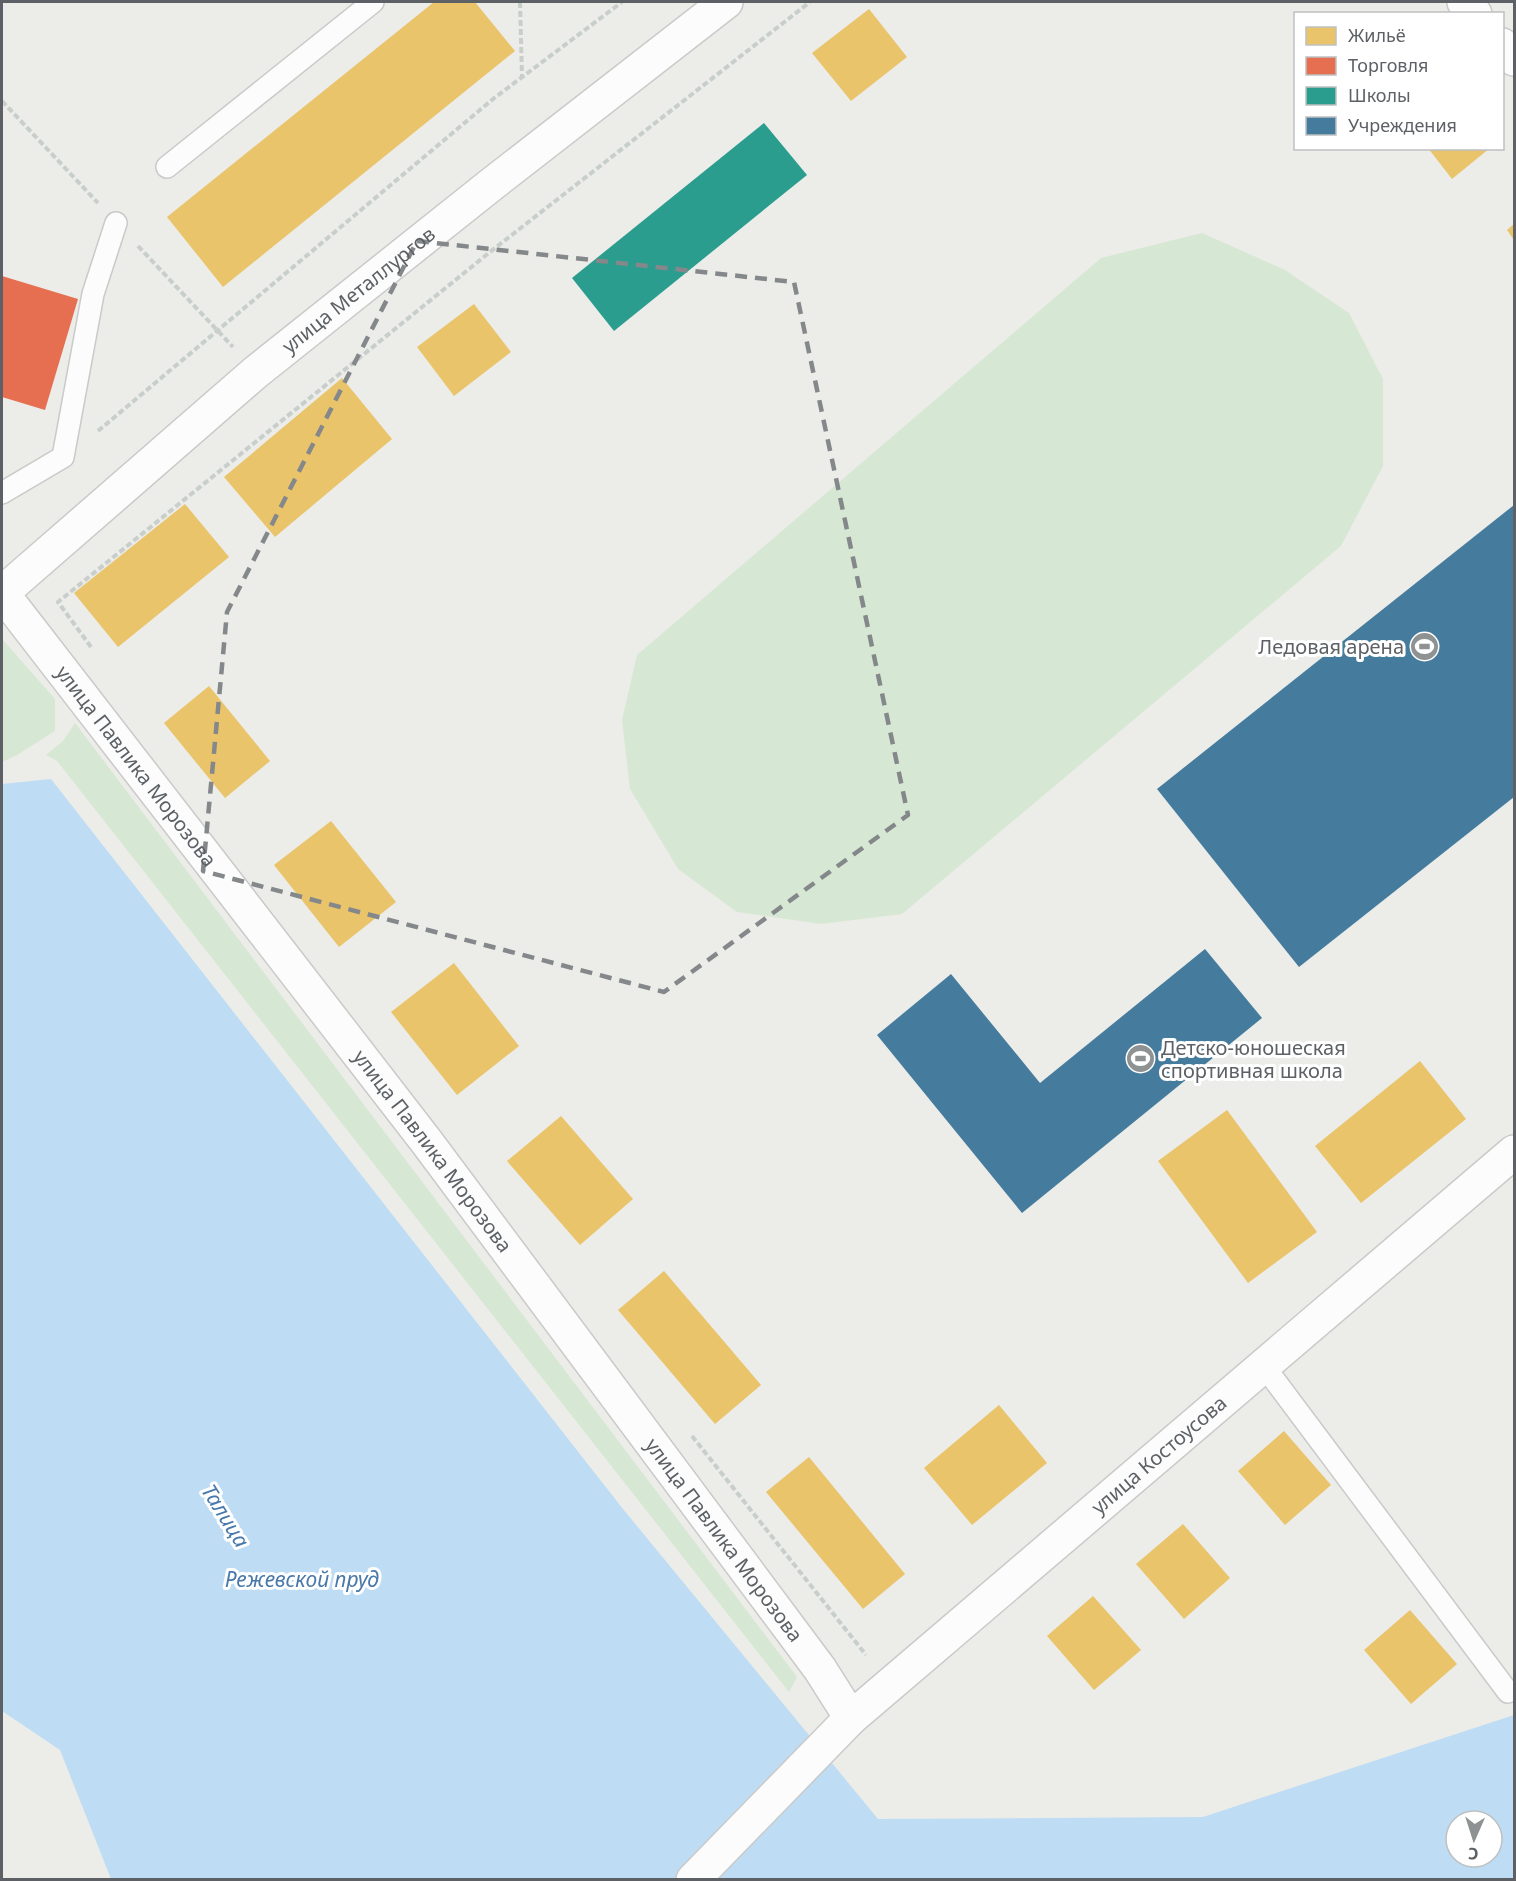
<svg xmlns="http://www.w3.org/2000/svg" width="1516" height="1881" font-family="'Noto Sans',sans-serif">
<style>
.green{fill:#d6e8d4}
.water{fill:#beddf4;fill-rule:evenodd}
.homes{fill:#e9c46a}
.shops{fill:#e76f51}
.schools{fill:#2a9d8f}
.public{fill:#457b9d}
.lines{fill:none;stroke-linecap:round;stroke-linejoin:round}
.service-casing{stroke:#c9cac9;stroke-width:24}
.minor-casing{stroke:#c9cac9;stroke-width:36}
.tertiary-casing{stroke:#c9cac9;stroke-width:36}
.secondary-casing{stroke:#c9cac9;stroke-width:36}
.path{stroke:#c8cecb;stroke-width:4;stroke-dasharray:6 3;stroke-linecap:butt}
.service{stroke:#fcfcfc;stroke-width:21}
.minor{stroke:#fcfcfc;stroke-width:33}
.tertiary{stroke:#fcfcfc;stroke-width:33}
.secondary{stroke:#fcfcfc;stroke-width:33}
.marked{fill:none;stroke:#85888a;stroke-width:4.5;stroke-dasharray:12 8;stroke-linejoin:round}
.labels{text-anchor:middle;stroke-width:6;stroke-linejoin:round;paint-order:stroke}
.street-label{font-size:20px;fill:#5d6165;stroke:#fff}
.poi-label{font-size:20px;fill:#5d6165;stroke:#fff;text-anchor:end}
.water-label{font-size:21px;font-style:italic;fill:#4978aa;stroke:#fff}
</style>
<rect width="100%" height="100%" fill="#ecece8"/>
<g class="green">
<polygon points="1202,233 1285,270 1349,313 1383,379 1383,466 1341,546 902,914 821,924 737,912 678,869 630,789 622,720 637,655 1101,258"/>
<polygon points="2,639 55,699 55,731 17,755 2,762"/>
<polygon points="75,723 797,1677 789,1692 57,761 46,755 63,741"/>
</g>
<path class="water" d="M 51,779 L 623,1509 L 878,1819 L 1203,1817 L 1514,1715 L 1514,1879 L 111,1879 L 60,1750 L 2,1711 L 2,784 ZM 1456,1821 L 1492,1821 L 1492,1857 L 1456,1857 Z"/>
<g class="homes">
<polygon points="434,2 475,2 515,51 223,287 167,217"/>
<polygon points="869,9 907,57 851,101 812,53"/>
<polygon points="1428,148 1490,148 1452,179"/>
<polygon points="1514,224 1514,240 1507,230"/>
<polygon points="474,304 511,352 454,396 417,347"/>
<polygon points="342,378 392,439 275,537 224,477"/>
<polygon points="185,504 229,557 118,647 74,593"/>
<polygon points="209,686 270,761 225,798 164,723"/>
<polygon points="331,821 396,902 339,947 274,865"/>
<polygon points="454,963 519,1046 457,1095 391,1012"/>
<polygon points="1420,1061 1466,1119 1361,1203 1315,1146"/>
<polygon points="1227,1110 1317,1232 1248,1283 1158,1161"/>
<polygon points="561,1116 633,1199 580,1245 507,1161"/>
<polygon points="664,1271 761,1385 715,1424 618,1310"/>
<polygon points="999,1405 1047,1463 972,1525 924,1468"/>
<polygon points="1284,1431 1331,1485 1285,1525 1238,1471"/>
<polygon points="809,1457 905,1574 863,1609 766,1492"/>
<polygon points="1183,1524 1230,1578 1184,1619 1136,1564"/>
<polygon points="1093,1596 1141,1650 1094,1690 1047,1636"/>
<polygon points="1410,1610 1457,1664 1411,1704 1364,1650"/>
</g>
<polygon class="shops" points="2,276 78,299 45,410 2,397"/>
<polygon class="schools" points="764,123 807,175 614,331 572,278"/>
<g class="public">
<polygon points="1514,505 1514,797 1299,967 1157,789"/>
<polygon points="1205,949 1262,1018 1022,1213 877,1035 951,974 1040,1083"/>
</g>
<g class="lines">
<defs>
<g id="service">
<polyline points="167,167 373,2"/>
<polyline points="2,493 63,457 93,294 116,223"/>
<polyline points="1264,1366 1508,1692"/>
</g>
<g id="minor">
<path id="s1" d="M 2,593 L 256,372 L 492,184 L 726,2"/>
</g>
<g id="tertiary">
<polyline points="1464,2 1475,14"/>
<polyline points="1502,45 1514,59"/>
<path id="s2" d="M 851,1718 L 1514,1152"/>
</g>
<g id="secondary">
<path id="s3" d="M 2,593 L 426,1141 L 820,1669 L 851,1718 L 693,1880"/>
</g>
</defs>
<use href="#service" class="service-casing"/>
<use href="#minor" class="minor-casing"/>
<use href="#tertiary" class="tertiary-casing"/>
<use href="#secondary" class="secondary-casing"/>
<g class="path">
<polyline points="520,2 522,76"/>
<polyline points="2,101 98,203"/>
<polyline points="138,246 233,347"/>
<polyline points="98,431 493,99 622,2"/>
<polyline points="91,647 58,602 490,252 810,2"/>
<polyline points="692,1436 866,1655"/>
</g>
<use href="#service" class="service"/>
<use href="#minor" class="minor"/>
<use href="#tertiary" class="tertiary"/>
<use href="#secondary" class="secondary"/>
</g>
<path class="marked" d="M 417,241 L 794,282 L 908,815 L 664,992 L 203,871 L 227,612 Z"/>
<defs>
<symbol id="stadium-disc" viewBox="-11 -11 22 22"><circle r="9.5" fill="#8f9293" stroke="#fff"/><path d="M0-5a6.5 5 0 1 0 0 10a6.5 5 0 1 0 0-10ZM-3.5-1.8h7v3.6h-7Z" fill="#fff"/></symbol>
</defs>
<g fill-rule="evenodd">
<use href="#stadium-disc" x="1408" y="630" width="33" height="33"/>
<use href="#stadium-disc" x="1124" y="1042" width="33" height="33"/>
</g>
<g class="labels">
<g class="street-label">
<text dy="7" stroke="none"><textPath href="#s1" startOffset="468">улица Металлургов</textPath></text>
<text dy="7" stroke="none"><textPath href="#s3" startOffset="219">улица Павлика Морозова</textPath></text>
<text dy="7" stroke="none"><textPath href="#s3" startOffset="705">улица Павлика Морозова</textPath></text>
<text dy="7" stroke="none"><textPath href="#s2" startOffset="405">улица Костоусова</textPath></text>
<text dy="7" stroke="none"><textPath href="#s3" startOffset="1191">улица Павлика Морозова</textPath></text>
</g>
<g class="poi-label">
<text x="1404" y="654">Ледовая арена</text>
<text x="1161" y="1055" text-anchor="start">Детско-юношеская<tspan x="1161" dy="23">спортивная школа</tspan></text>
</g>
<g class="water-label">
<text transform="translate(225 1516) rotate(58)" y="7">Талица</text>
<text x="302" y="1587">Режевской пруд</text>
</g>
</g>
<rect width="1516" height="1881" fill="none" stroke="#5d6165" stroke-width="6"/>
<rect x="1294" y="12" width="210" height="138" fill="#ffffff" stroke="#bec0c1" stroke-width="1.5"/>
<rect x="1306" y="27" width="30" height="18" fill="#e9c46a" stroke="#bec0c1" stroke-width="1.5"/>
<text x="1348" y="42" font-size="18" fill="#5d6165">Жильё</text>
<rect x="1306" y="57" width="30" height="18" fill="#e76f51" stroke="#bec0c1" stroke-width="1.5"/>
<text x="1348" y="72" font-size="18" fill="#5d6165">Торговля</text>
<rect x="1306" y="87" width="30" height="18" fill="#2a9d8f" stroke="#bec0c1" stroke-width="1.5"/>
<text x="1348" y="102" font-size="18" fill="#5d6165">Школы</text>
<rect x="1306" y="117" width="30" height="18" fill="#457b9d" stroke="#bec0c1" stroke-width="1.5"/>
<text x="1348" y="132" font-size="18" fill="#5d6165">Учреждения</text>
<g transform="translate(1474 1839) rotate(183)"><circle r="28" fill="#ffffff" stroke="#bec0c1" stroke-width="1.5"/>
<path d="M0-4.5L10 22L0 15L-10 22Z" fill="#8f9293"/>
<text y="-9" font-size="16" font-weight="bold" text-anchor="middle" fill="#5d6165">С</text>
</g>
</svg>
